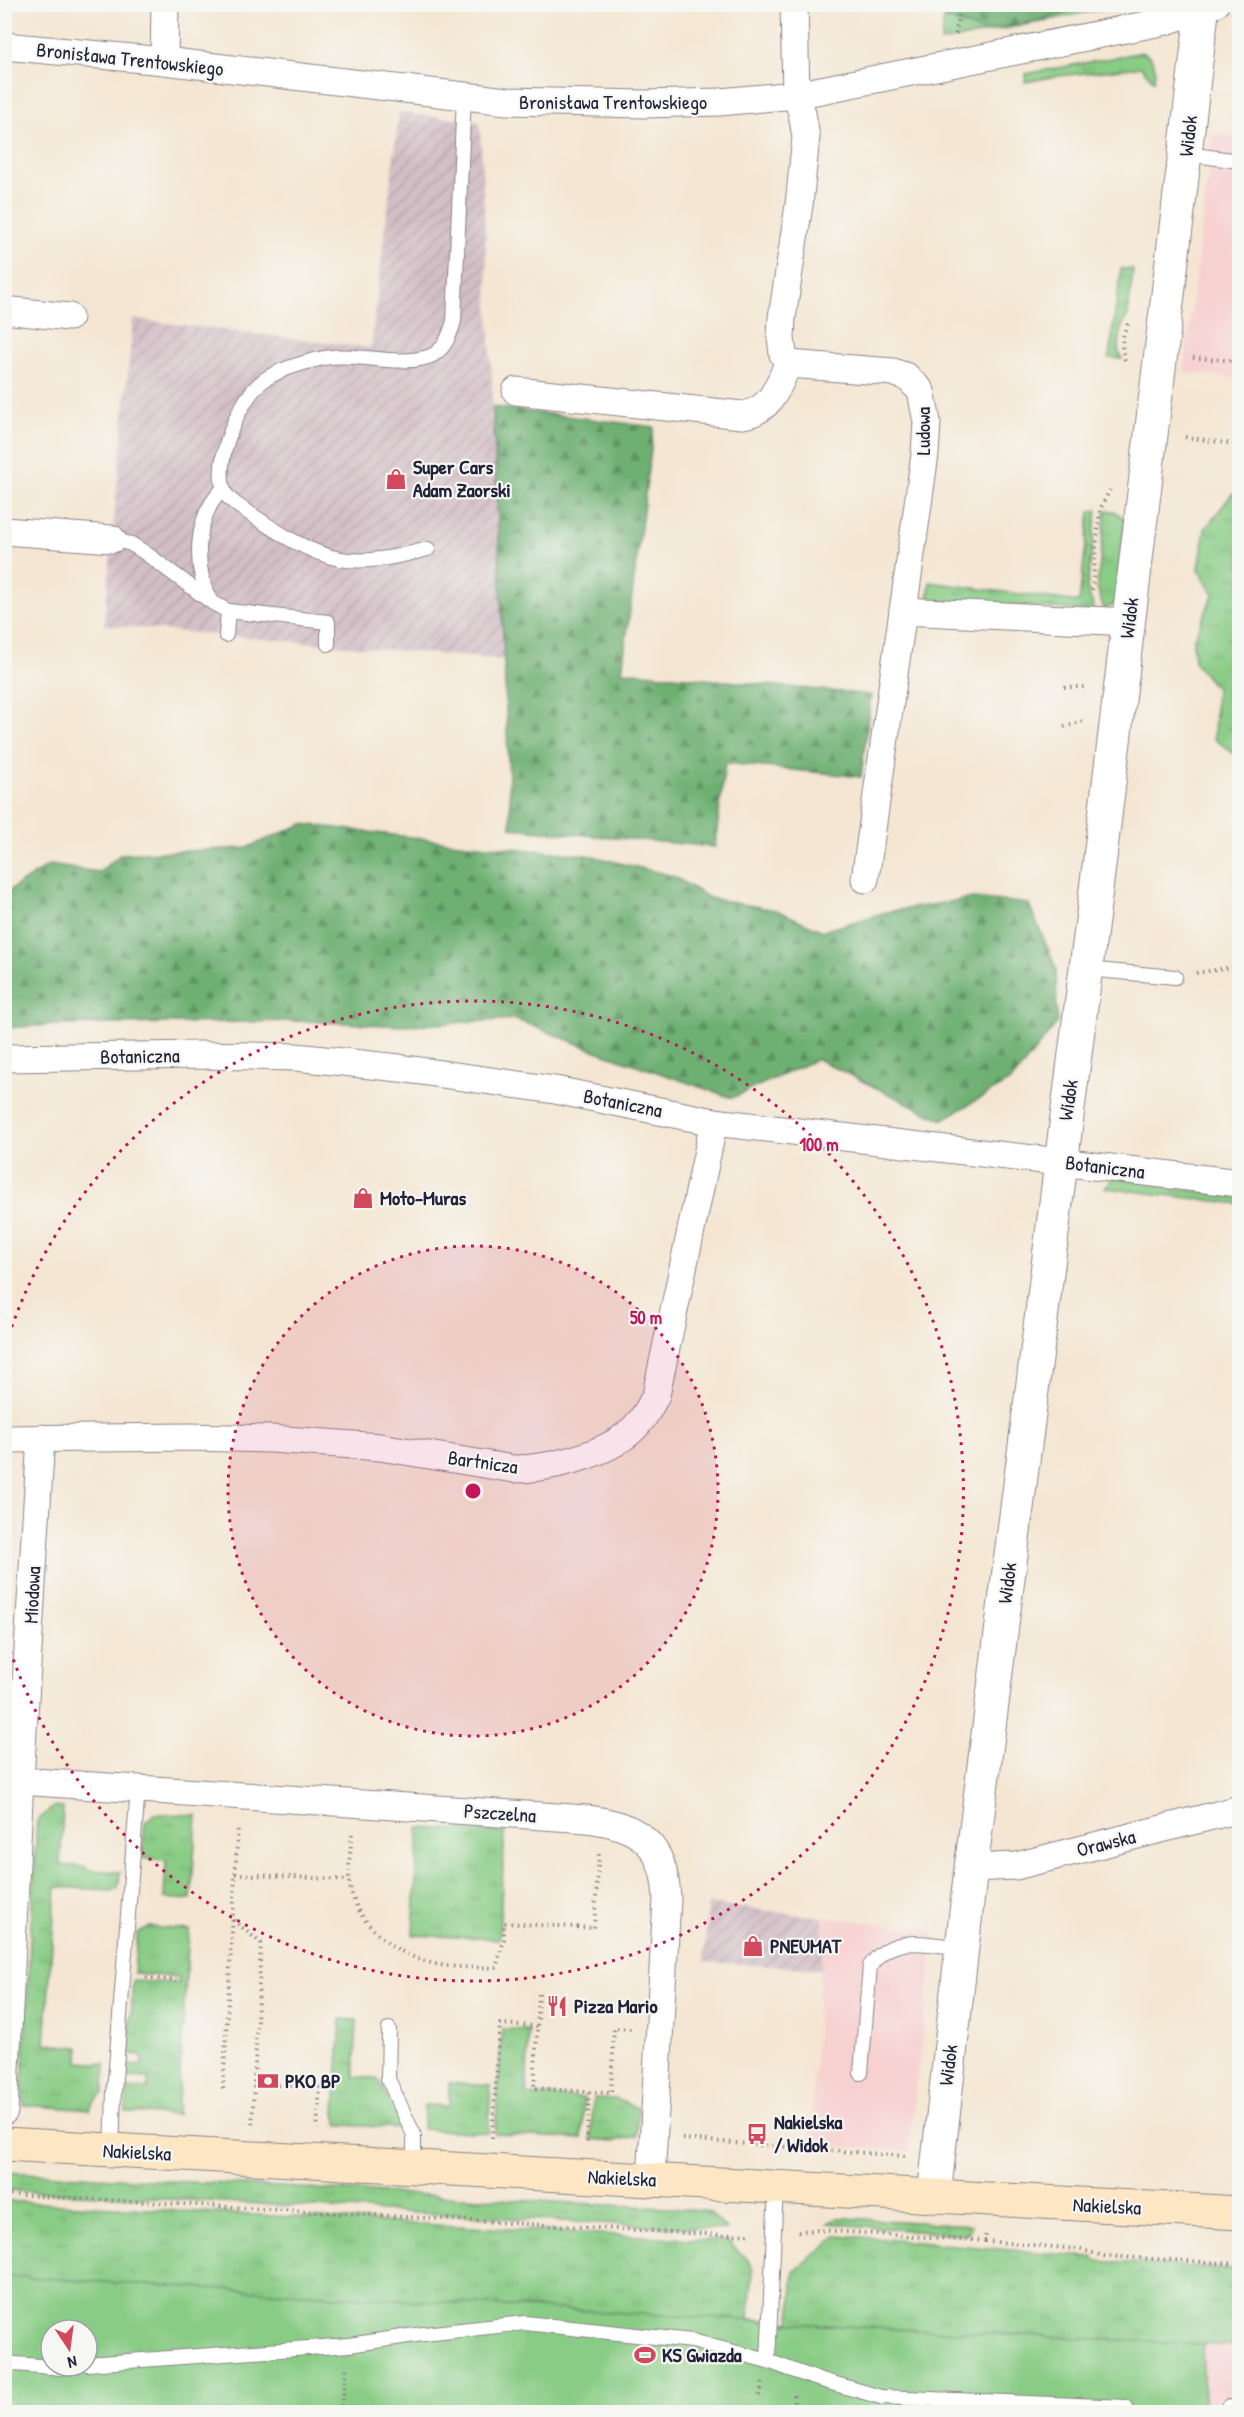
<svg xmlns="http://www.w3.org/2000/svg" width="1244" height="2417" font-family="'Patrick Hand',sans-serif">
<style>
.built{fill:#f7d0d0}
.industrial{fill:url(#industrial-furrows)}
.grass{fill:url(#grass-tufts);stroke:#567760;stroke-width:1.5;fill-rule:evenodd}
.forest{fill:url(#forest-firs);stroke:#486956;stroke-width:1.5}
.pitch{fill:#89cc85;stroke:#567760;stroke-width:1.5;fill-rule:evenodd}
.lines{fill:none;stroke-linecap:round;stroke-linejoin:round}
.service-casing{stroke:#8b8486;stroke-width:16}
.minor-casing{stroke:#8b8486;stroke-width:29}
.tertiary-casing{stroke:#8b8486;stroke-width:35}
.secondary-casing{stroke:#8b8486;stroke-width:35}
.path{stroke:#8b8486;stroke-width:4;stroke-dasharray:1.5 4.5;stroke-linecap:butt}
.service{stroke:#fff;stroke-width:14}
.minor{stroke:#fff;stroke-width:27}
.tertiary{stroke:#fff;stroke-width:33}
.secondary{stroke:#fce6c4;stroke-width:33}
.ring{fill:none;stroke:#c2185b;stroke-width:3;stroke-dasharray:3 6}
.labels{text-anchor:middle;stroke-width:4.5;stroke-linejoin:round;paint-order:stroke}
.street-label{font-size:20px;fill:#22223b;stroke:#f6f6f2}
.poi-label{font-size:20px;font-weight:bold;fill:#22223b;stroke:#f6f6f2;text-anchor:start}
.centre{fill:#c2185b;stroke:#f6f6f2;stroke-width:3}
.ring-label{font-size:18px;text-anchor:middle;font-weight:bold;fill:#c2185b;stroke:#f6f6f2;stroke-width:4.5;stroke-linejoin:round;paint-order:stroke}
</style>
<defs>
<pattern id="industrial-furrows" width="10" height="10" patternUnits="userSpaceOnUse" patternTransform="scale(1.5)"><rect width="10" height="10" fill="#d2bec5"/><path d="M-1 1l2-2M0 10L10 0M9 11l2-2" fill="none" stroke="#b4a3aa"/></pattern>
<pattern id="grass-tufts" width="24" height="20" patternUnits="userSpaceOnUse" patternTransform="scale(1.5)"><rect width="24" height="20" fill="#89cc85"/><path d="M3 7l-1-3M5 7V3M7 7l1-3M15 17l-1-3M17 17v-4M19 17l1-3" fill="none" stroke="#76af74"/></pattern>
<pattern id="forest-firs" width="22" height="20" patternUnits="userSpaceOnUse" patternTransform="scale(1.5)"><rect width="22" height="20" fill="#6eb072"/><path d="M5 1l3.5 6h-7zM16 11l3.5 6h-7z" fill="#5a8f5f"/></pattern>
</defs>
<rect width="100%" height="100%" fill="#f6f6f2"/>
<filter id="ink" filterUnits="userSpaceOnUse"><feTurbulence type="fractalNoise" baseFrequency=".0167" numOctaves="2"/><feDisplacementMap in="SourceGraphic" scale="12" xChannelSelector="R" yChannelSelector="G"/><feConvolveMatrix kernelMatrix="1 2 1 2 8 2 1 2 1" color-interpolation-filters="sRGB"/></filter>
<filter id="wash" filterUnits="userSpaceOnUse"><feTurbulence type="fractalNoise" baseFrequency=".008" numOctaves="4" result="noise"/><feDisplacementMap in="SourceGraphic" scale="24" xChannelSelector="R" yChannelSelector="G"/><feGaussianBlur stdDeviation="1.35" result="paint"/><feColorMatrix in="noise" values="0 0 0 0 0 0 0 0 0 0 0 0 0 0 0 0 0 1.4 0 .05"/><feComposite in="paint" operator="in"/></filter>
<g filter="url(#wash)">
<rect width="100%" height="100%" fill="#f4e6d2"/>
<g class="built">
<polygon points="1213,134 1239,137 1239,379 1184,372"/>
<polygon points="823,1917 935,1930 908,2150 810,2145"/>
<polygon points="1202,2344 1239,2346 1239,2412 1204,2412"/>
</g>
<g class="industrial">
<polygon points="399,112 480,122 505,660 104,625 133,319 371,348"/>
<polygon points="708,1904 823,1917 821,1969 704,1962"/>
</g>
<g class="grass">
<polygon points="946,5 1122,5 941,42"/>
<path d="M 1143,52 C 1156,59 1156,67 1154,81 L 1141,67 L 1058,76 L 1025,82 L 1026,74 Z"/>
<polygon points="1121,269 1133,269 1128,315 1122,325 1118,350 1122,359 1109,358"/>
<polygon points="1239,493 1240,493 1239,757 1214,739 1216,688 1194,662 1193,641 1213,595 1199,569 1205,529 1232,494"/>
<polygon points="1097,510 1087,588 1095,611 928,600 930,582 1079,602 1090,512"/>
<polygon points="1106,510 1116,512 1125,520 1116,603 1104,610 1097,587"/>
<polygon points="1113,1177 1239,1198 1239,1204 1105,1188"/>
<polygon points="53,1807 63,1808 60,1865 86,1867 87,1870 120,1872 118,1888 112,1890 56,1887 45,2044 79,2047 79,2062 105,2064 104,2092 92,2104 90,2110 24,2105 22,2085 37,1821"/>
<polygon points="154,1814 197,1815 191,1900 164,1898 166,1860 142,1858 145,1822"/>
<polygon points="419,1828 505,1832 499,1939 413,1935"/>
<polygon points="149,1927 189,1930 177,2115 126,2112 127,2088 148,2089 148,2078 127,2077 127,2065 142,2065 142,2055 128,2054 133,1981 179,1983 179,1977 134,1974 137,1933"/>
<polygon points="341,2019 357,2020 354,2077 377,2078 404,2128 339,2125 335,2115"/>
<polygon points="502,2029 529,2030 526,2095 584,2098 582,2139 495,2134"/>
<polygon points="449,2083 491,2086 488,2133 423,2129 424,2105 449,2106"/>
<polygon points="593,2098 615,2099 638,2108 637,2136 615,2141 591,2139"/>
<polygon points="4,2172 703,2210 710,2213 727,2230 5,2190"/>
<path d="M 4,2201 L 727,2241 L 751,2263 L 753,2272 L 748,2319 L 790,2322 L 794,2272 L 838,2235 L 1093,2257 L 1095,2261 L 1239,2270 L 1239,2346 L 1202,2344 L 1204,2412 L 5,2412 ZM 51,2330 L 87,2330 L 87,2366 L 51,2366 Z"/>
<polygon points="837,2218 843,2218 972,2225 968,2233 960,2235 828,2223"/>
</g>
<g class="forest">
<polygon points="948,5 948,4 1089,5 1037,21 982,31 946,19"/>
<polygon points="493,407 654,427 622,671 871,695 861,777 725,763 715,847 511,828"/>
<polygon points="303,824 467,844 587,855 673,876 709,898 776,910 823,931 886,912 974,898 1029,904 1056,968 1057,1023 1012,1080 942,1120 817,1059 732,1098 596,1051 515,1019 402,1026 303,1021 51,1025 5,1028 4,897 10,890 49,865 99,872 121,854 246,848"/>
</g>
<path class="pitch" d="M 4,2276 L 860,2327 L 1202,2344 L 1204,2412 L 5,2412 ZM 51,2330 L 87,2330 L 87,2366 L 51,2366 Z"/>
</g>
<g filter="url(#ink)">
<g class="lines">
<defs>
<g id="service">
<polyline points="1186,154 1240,161"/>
<polyline points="112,539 131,544 144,552 213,603 228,611 328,622 328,644"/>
<path d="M 428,549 C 401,556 368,564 340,559 C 303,552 268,525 237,505 C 231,500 224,495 223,487 C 216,456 239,399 264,380 C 278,370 299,364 315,360 C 353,349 390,368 428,357 C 444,352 450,335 454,321 L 464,96"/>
<path d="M 211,601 C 193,567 194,517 223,489"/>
<polyline points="226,635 228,611"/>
<polyline points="1085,969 1175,977"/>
<polyline points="389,2029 388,2079 414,2135 414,2167"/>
<path d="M 861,2073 L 870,1966 C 892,1933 927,1944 962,1948"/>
<polyline points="112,2151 114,2092 138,1788"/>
<polyline points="768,2361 776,2187"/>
<polyline points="4,2363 62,2368 75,2366"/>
<polyline points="87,2364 349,2345 415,2335 525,2323 692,2341 768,2361 811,2377 881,2397 1126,2407"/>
<polyline points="1228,2407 1229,2412"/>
</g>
<g id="minor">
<polyline points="4,46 164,61 507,101 644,104 720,102 796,95 1166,21 1215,4"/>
<polyline points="164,61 165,4"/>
<polyline points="4,310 69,317"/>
<polyline points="788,364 893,372 907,377 921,391 927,422 925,454 903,611"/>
<path d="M 516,391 L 742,415 C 770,412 778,387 788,364 L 783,354 L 781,338 L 782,318 L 799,205 L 806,137 L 802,113 L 796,95 L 794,4"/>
<polyline points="4,531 112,539"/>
<polyline points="865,879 903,611 1129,622"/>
<polyline points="4,1058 201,1055 296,1057 399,1068 555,1090 714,1122 1240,1183"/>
<path d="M 4,1439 L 188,1437 L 272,1439 L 380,1447 L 514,1469 C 547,1469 599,1456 625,1436 C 640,1425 648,1411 656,1395 L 714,1122"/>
<path d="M 4,1780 L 587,1819 C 640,1825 665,1845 667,1899 L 651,2180"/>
<polyline points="971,1868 1016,1866 1240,1809"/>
<polyline points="4,2111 20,1780 41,1438"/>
</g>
<polyline id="tertiary" points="934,2196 971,1868 1099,866 1203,4"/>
<polyline id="secondary" points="4,2144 1240,2213"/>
</defs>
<use href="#service" class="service-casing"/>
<use href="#minor" class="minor-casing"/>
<use href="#tertiary" class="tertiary-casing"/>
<use href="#secondary" class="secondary-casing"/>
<g class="path">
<polyline points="956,34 960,4"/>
<polyline points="1238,258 1240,259"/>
<polyline points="1233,299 1240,300"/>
<polyline points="1193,358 1240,361"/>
<path d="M 1125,360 C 1120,345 1122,334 1130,320"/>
<polyline points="1185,437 1240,445"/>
<polyline points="1092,590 1100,509 1110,490"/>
<polyline points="1064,687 1087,687"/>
<polyline points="1064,727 1083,721"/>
<polyline points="1196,973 1240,966"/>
<path d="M 352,1834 C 351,1849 348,1865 349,1880 C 354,1925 398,1958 441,1965 C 459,1968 478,1967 496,1968 L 504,1940 L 504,1923 L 594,1928 L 599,1852"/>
<polyline points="235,1874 349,1880"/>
<polyline points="233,1920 261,1943 252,2126"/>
<polyline points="146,1978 177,1980"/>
<polyline points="539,1994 534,2088 589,2092 587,2144"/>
<polyline points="254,2084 320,2087 317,2129"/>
<polyline points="223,2089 238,1826"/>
<polyline points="589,2092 611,2093 614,2028 631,2029"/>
<polyline points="492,2138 500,2024 537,2026"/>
<polyline points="682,2139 905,2156"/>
<polyline points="4,2194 723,2235 752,2234"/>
<polyline points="798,2231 819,2230 985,2241 986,2232"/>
<polyline points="985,2241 1078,2249 1104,2256 1240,2264"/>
<polyline points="794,2395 794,2412"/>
<polyline points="759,2396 763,2382"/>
<polyline points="341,2412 347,2366"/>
</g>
<use href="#service" class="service"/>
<use href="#minor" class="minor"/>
<use href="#tertiary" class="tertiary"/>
<use href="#secondary" class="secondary"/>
</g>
</g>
<circle cx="473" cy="1491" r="245" fill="#c2185b" fill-opacity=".12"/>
<g class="ring">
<circle cx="473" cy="1491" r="245"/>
<path d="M6 1344A490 490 0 1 1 6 1638"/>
</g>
<defs>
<symbol id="shop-bare" viewBox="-9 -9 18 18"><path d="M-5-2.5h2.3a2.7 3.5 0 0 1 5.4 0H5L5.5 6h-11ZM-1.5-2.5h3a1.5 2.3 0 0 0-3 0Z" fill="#d1495b" stroke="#f6f6f2" stroke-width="2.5" paint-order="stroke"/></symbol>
<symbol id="restaurant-bare" viewBox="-9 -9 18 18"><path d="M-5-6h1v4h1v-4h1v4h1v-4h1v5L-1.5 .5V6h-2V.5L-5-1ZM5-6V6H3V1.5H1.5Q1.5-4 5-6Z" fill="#d1495b" stroke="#f6f6f2" stroke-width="2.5" paint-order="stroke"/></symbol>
<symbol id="bank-bare" viewBox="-9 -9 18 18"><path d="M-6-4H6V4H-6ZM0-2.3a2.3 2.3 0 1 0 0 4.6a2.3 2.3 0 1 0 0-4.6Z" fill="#d1495b" stroke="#f6f6f2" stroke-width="2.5" paint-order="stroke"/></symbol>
<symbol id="bus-bare" viewBox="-9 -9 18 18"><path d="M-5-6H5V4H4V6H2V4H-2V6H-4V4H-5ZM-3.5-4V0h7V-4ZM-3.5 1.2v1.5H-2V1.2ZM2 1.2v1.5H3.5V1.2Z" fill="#d1495b" stroke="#f6f6f2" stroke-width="2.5" paint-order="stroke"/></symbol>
<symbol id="stadium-bare" viewBox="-9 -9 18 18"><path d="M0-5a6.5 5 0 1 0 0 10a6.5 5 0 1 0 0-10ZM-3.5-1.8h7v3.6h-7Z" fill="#d1495b" stroke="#f6f6f2" stroke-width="2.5" paint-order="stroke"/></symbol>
</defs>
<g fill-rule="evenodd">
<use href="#shop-bare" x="381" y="464" width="30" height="30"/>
<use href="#shop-bare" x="348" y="1183" width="30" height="30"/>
<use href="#shop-bare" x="738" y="1931" width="30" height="30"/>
<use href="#restaurant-bare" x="542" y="1991" width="30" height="30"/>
<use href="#bank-bare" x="253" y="2066" width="30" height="30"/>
<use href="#bus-bare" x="742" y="2119" width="30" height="30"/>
<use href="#stadium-bare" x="630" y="2340" width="30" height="30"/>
</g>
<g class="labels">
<g class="street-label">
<text transform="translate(130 59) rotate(6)" y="7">Bronisława Trentowskiego</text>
<text x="613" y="109">Bronisława Trentowskiego</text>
<text transform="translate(1188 136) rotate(-84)" y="7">Widok</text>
<text transform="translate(923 431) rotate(-90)" y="7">Ludowa</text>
<text transform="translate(1129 618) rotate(-83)" y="7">Widok</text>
<text transform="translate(140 1056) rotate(-1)" y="7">Botaniczna</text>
<text transform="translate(1068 1100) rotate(-82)" y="7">Widok</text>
<text transform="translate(623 1103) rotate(11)" y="7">Botaniczna</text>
<text transform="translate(1105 1167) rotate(7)" y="7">Botaniczna</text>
<text transform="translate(483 1462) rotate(8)" y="7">Bartnicza</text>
<text transform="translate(1007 1583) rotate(-83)" y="7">Widok</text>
<text transform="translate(32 1595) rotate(-87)" y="7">Miodowa</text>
<text transform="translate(500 1813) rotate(4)" y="7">Pszczelna</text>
<text transform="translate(1106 1843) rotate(-14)" y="7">Orawska</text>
<text transform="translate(948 2065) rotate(-83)" y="7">Widok</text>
<text transform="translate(137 2152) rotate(3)" y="7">Nakielska</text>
<text transform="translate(622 2178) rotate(3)" y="7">Nakielska</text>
<text transform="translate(1107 2206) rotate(3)" y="7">Nakielska</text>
</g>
<g class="poi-label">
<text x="413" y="474">Super Cars<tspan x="413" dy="23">Adam Zaorski</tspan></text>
<text x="380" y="1205">Moto-Muras</text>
<text x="770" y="1953">PNEUMAT</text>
<text x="574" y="2013">Pizza Mario</text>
<text x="285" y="2088">PKO BP</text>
<text x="774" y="2129">Nakielska<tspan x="774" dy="23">/ Widok</tspan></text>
<text x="662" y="2362">KS Gwiazda</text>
</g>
</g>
<circle cx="473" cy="1491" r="9" class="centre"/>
<g class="ring-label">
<text x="819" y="1151">100 m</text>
<text x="646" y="1324">50 m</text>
</g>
<rect width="1244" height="2417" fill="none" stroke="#f6f6f2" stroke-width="24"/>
<g transform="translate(69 2348) rotate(167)"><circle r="28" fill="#f6f6f2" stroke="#a1a1a9" stroke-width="1.5"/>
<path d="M0-4.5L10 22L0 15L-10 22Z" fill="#d1495b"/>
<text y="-9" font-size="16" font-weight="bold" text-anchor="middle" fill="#22223b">N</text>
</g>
</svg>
